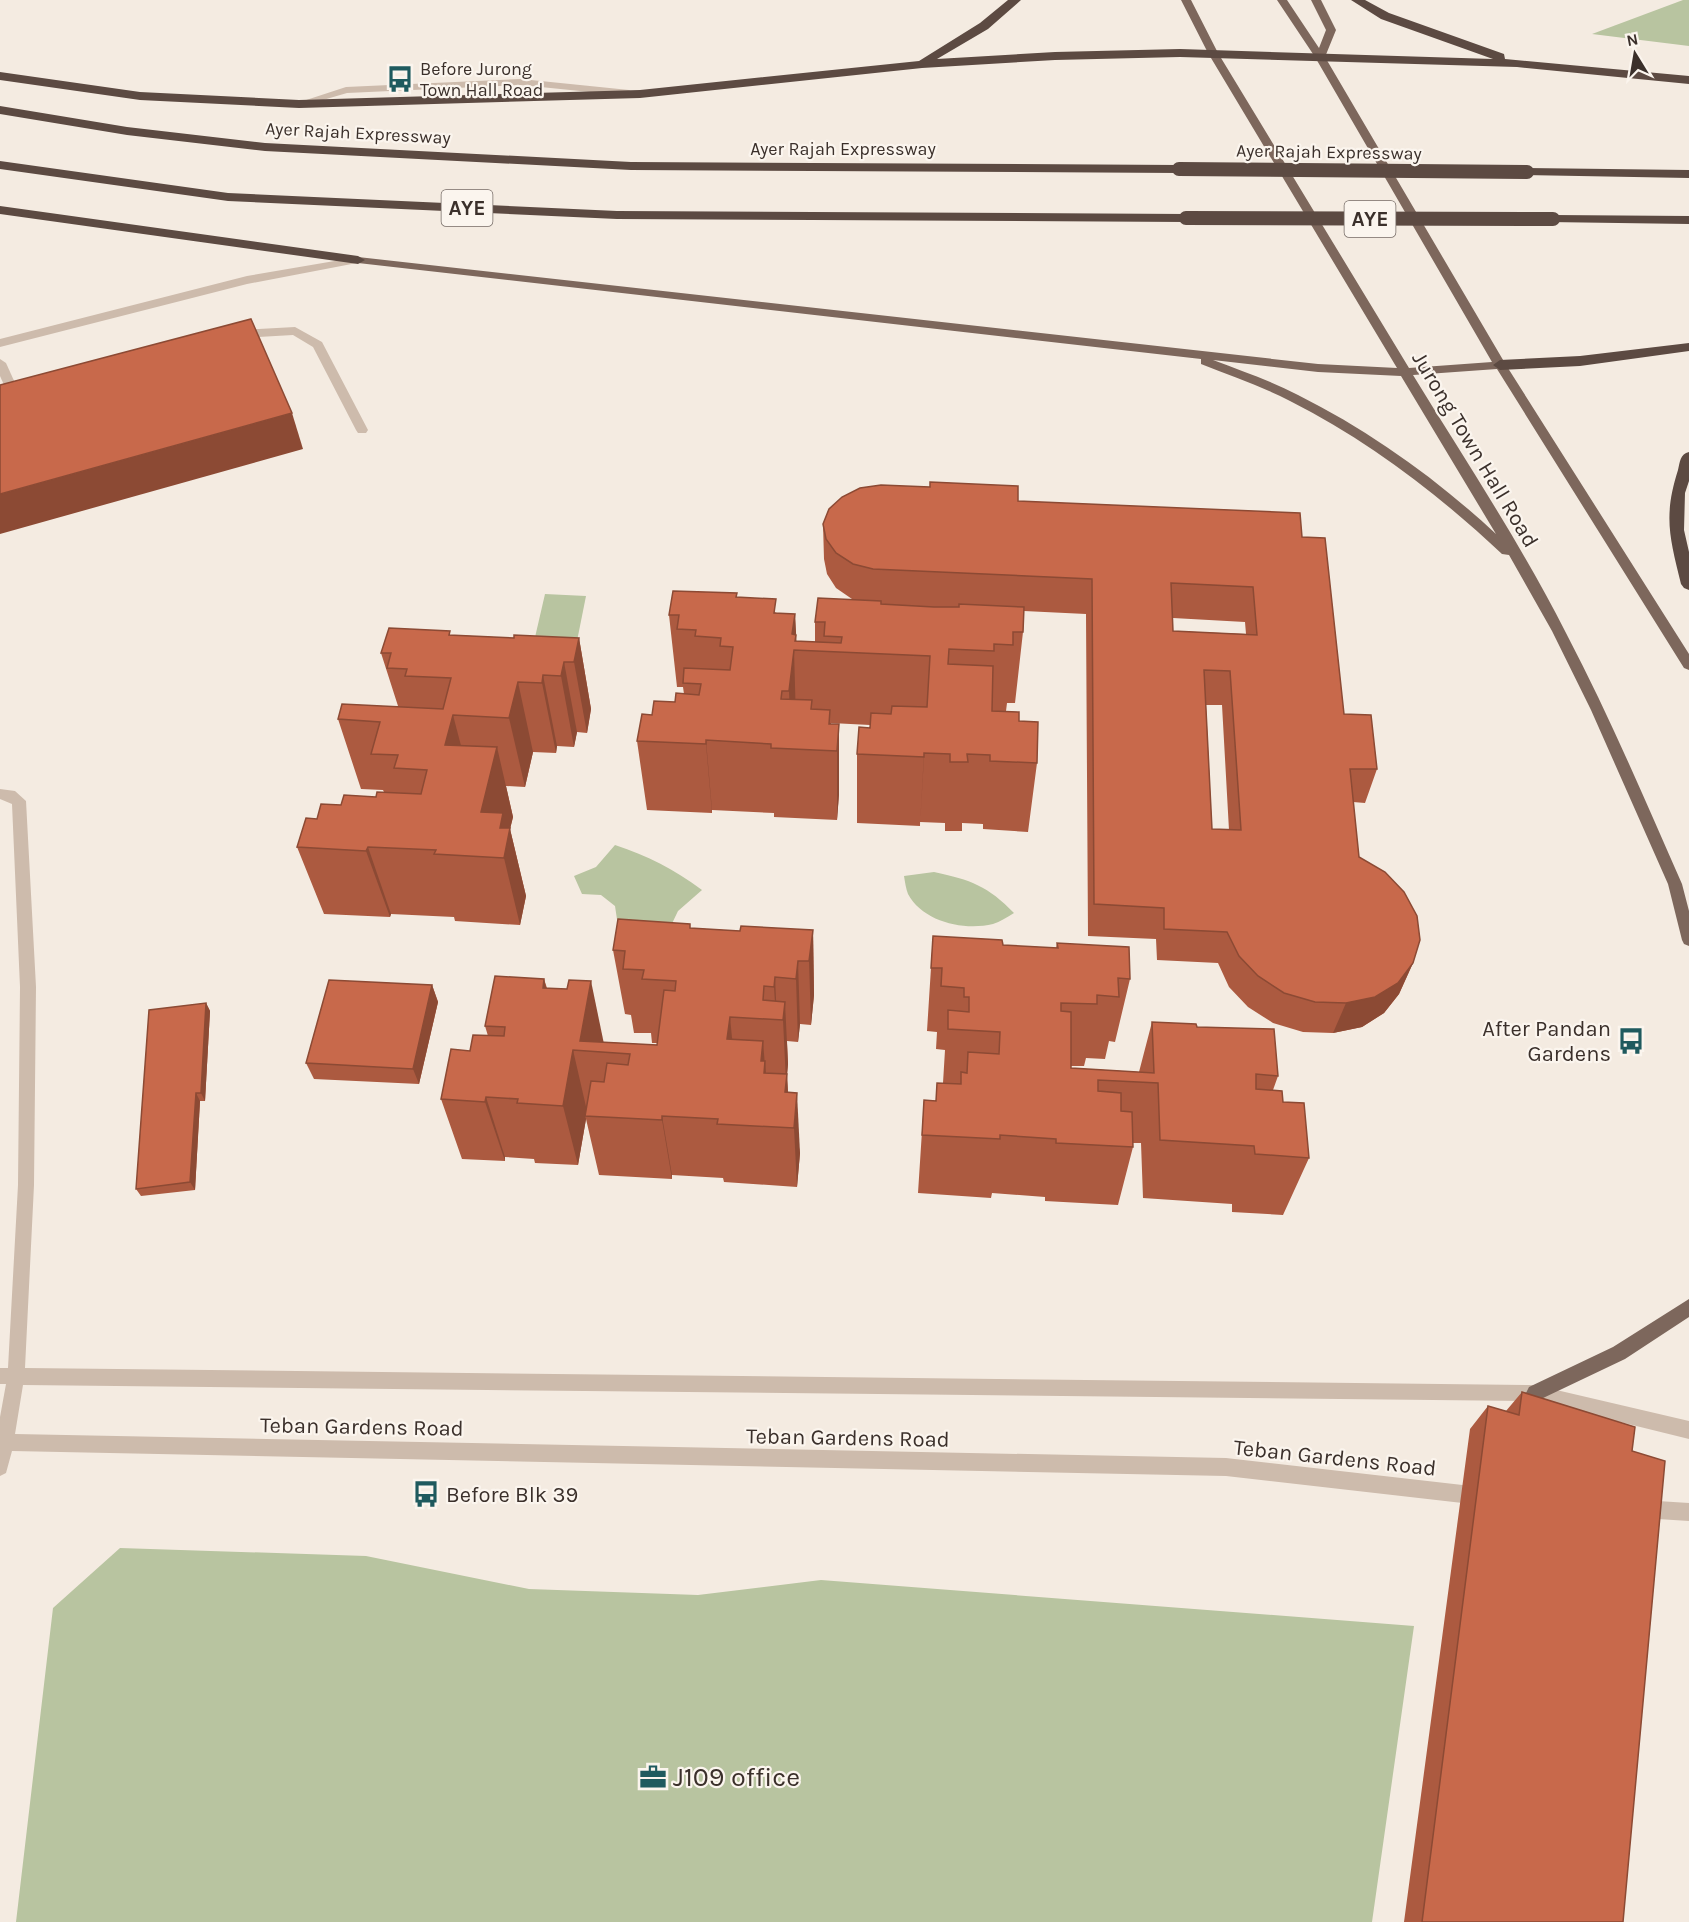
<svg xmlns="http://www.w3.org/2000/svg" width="1689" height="1922" font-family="Karla,sans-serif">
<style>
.green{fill:#b8c4a0}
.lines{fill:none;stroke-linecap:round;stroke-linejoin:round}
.service{fill:#cdbbac;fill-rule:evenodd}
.minor{fill:#cdbbac;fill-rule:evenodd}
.tertiary{fill:#cdbbac;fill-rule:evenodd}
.primary{fill:#7d675c;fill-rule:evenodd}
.motorway{fill:#5c4a42;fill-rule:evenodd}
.motorway-bridge{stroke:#5c4a42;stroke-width:14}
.wall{fill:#ac5a40;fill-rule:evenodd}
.shaded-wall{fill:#8c4a34}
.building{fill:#c8694b;stroke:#8c4a34;stroke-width:1.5;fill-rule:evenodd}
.labels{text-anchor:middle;stroke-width:4.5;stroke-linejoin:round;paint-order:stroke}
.far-poi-label{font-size:18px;fill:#3b302b;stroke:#fbf5ee;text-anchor:start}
.far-street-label{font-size:18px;fill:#3b302b;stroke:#fbf5ee}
.shield{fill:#fbf5ee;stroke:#756b66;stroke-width:1.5}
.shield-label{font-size:21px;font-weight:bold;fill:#3b302b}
.street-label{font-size:22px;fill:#3b302b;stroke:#fbf5ee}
.poi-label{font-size:22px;fill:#3b302b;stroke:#fbf5ee;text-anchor:end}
.near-poi-label{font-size:27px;fill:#3b302b;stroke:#fbf5ee;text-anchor:start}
</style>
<rect width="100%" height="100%" fill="#f4ebe1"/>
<g class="green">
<polygon points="1683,0 1689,0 1689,46 1592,34"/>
<polygon points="545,594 586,596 573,661 530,659"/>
<path d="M 615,845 C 648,856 674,869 702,890 L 678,911 L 666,936 L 618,926 L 615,906 L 601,895 L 582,894 L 574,876 L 596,867 Z"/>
<path d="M 934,872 C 971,880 988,886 1014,913 C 1007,917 1000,922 993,924 C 964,931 923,922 908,894 C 906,889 905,882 904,876 Z"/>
<polygon points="120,1548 366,1556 529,1589 698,1595 821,1580 1414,1626 1372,1922 16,1922 53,1608"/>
</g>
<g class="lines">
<g class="service">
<polygon points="521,79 629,90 634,93 629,96 521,85 347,93 299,107 294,104 346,87"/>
<polygon points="295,327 322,342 368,430 366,433 358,433 356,430 313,347 293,335 238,338 232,334 238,330"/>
<polygon points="0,359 6,363 20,394 18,397 10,397 8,394 0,376"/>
</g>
<g class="minor">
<polygon points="0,789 15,791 26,801 36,987 34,1185 25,1368 1535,1385 1689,1421 1689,1439 1535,1401 23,1385 15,1434 1226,1458 1480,1487 1486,1490 1489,1496 1486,1502 1480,1505 1226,1476 12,1451 6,1473 0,1476 0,1417 6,1384 0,1384 0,1368 8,1368 18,1185 20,987 12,804 0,799"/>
<polygon points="1642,1500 1689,1503 1689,1521 1642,1518 1636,1515 1633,1509 1636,1503"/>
</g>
<polygon class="tertiary" points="358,257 364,260 362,262 247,284 0,347 0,339 247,276"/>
<g class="primary">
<path d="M 1181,0 L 1191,0 L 1218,53 L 1409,368 L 1492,362 L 1315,57 L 1277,0 L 1287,0 L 1319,48 L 1326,30 L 1311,0 L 1321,0 L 1336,30 L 1325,57 L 1506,365 L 1689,654 L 1689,670 L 1684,668 L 1497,369 L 1413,375 C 1465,460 1521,544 1566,633 C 1609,715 1645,800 1682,884 L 1689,911 L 1689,946 L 1684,944 L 1682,940 L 1668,884 L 1591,710 L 1552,631 L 1509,555 L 1502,554 C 1438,494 1369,441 1290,401 C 1261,386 1231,376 1201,364 L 1201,359 L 358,263 L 352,260 L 358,257 L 1318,364 L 1397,368 L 1208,53 ZM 1213,360 L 1318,372 L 1401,376 L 1496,534 C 1437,479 1370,431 1298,395 C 1271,381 1242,371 1213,360 Z"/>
<polygon points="1689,1299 1689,1317 1625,1359 1541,1399 1535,1401 1529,1399 1526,1393 1529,1387 1613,1347"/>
</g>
<g class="motorway">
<polygon points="1008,0 1021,0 988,29 937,59 1055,52 1180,49 1493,59 1381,19 1351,0 1365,0 1389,13 1504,54 1505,59 1689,76 1689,84 1517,67 1180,57 1055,60 922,68 640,98 299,108 140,100 0,80 0,72 140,92 299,100 640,90 919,61 980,23"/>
<polygon points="0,106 127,127 265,143 631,162 1179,165 1185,169 1179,173 631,170 265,151 127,135 0,114"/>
<polygon points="0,161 228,193 617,211 1186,214 1193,218 1186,222 617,219 228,201 0,169"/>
<polygon points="1527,168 1689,170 1689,178 1522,175 1521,172"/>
<polygon points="0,206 358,256 365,260 358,264 0,214"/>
<polygon points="1553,215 1689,216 1689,224 1548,222 1546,219 1548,216"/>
<polygon points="1689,343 1689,351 1580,366 1500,370 1493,365 1500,360 1580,356"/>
<path d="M 1689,452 L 1689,481 L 1685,493 L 1684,530 L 1689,552 L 1689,590 L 1684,588 L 1681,584 C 1670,538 1663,517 1678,470 C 1680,462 1680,454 1689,452 Z"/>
</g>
<g class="motorway-bridge">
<polyline points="1179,169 1527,172"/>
<polyline points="1186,218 1553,219"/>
</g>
</g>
<g class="wall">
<path d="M 1018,501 L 1302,537 L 1344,714 L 1377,769 L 1365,803 L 1353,802 L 1359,857 L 1413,963 L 1399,994 L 1384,1013 L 1362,1027 L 1333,1033 L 1303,1032 L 1273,1023 L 1248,1007 L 1229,987 L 1218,963 L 1157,960 L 1156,939 L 1088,936 L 1086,614 L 1024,611 L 1023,632 L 1015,703 L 1007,703 L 1006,711 L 1019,721 L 1037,763 L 1028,832 L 983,829 L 983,824 L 962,823 L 962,831 L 945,831 L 945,823 L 920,822 L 920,826 L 857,823 L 857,754 L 870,728 L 870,725 L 831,723 L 831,724 L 839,724 L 839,794 L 837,820 L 774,817 L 774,813 L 712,810 L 712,813 L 647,810 L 637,741 L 652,715 L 675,702 L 684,694 L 683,687 L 677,687 L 669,615 L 737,597 L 777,613 L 795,614 L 796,641 L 815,642 L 815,622 L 855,599 L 852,599 L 836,588 L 827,574 L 824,559 L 823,524 ZM 1173,618 L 1245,622 L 1246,634 L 1173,631 ZM 1206,705 L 1222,705 L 1229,830 L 1212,829 Z"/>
<polygon points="451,635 514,638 579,638 591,709 587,733 577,732 574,747 557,746 556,753 533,752 525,787 506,786 513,817 510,829 526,896 520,925 455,921 454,917 391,914 390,917 324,914 297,847 317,819 341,805 376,797 384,792 383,790 361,789 338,719 398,706 381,653"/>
<polygon points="690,928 740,931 813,930 814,995 811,1025 800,1024 798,1042 787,1041 788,1064 787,1075 788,1092 800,1153 797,1187 724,1182 723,1178 672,1175 672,1179 599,1175 586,1119 578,1165 535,1163 534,1159 505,1157 505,1161 462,1159 441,1099 470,1051 488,1036 485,1026 544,979 547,988 603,1042 657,1045 657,1043 652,1043 651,1033 634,1033 631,1015 625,1014 613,950"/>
<polygon points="933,936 1003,945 1056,948 1057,943 1130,979 1115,1042 1109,1041 1105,1059 1086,1058 1084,1066 1071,1066 1071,1068 1139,1072 1152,1022 1197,1027 1278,1076 1273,1090 1283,1102 1309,1158 1283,1215 1232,1212 1232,1204 1143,1198 1141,1143 1133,1143 1133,1147 1118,1205 1045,1201 1045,1197 992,1193 991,1198 918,1193 924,1100 936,1101 937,1083 943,1083 945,1050 936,1049 937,1032 927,1031"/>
<polygon points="432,985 438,1002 419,1084 314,1079 306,1063"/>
<polygon points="206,1003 210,1011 205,1101 200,1101 195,1190 141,1196 136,1189"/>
<polygon points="1522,1392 1632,1451 1623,1922 1404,1922 1470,1429 1488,1406 1506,1411"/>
</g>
<g class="shaded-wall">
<polygon points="292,413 303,449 0,534 0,494"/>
<polygon points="795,614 797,650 794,650 796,721 791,749 789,691 792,634"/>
<polygon points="579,638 591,709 587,733 574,662"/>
<polygon points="564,662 577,732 574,747 561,676"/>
<polygon points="543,675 557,746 556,753 542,683"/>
<polygon points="518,682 533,752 525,787 509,718"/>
<polygon points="453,715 471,784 445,745"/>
<polygon points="839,724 839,794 837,820 837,751"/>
<polygon points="706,740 712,810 712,813 706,744"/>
<polygon points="497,747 513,817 510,829 526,896 520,925 504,858 481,812"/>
<polygon points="924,753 920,826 924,757"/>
<polygon points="368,847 391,914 390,917 366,851"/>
<polygon points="813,930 814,995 811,1025 809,961"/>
<polygon points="798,961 800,1024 798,1042 796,979"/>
<polygon points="1413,963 1399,994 1384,1013 1362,1027 1333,1033 1346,1003"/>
<polygon points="775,977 777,1020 776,1020 774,987"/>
<polygon points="544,979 560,1042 543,988"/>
<polygon points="591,981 604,1044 580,1041"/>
<polygon points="432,985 438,1002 419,1084 413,1069"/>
<polygon points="785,1002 788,1064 787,1075 790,1128 785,1092 786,1082 783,1020"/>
<polygon points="206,1003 210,1011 205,1101 201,1093"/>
<polygon points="730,1017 736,1079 727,1039"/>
<polygon points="763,1041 765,1066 765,1061 770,1122 761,1061"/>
<polygon points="573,1050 587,1111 585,1116 586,1119 578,1165 563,1106"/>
<polygon points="196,1093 200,1101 195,1190 190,1182"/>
<polygon points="797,1093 800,1153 797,1187 794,1128"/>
<polygon points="486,1097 505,1157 505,1161 485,1102"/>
<polygon points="662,1116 672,1175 672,1179 662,1120"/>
</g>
<g class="building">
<polygon points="251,319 292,413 0,494 0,385"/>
<path d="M 930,482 L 1018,486 L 1018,501 L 1300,513 L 1302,537 L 1325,538 L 1344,714 L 1371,715 L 1377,769 L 1350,769 L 1359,857 L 1385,872 L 1404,892 L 1417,916 L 1420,940 L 1413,963 L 1398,983 L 1375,997 L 1346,1003 L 1315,1002 L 1284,993 L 1258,976 L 1239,956 L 1227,932 L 1164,929 L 1164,908 L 1094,904 L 1092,579 L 873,569 L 853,564 L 836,553 L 826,539 L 823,524 L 829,509 L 842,497 L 860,488 L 881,485 L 930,487 ZM 1171,583 L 1253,587 L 1257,635 L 1173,631 ZM 1204,670 L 1230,671 L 1241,830 L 1212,829 Z"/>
<polygon points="673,591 737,593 736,597 776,599 774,613 795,614 792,634 796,635 795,641 841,643 842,637 824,636 825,622 815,622 818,598 881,601 881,604 934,607 959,607 959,604 1024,607 1023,632 1013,632 1013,645 994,644 994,651 949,649 948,664 993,666 992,711 1019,712 1019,721 1038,722 1037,763 990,761 990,755 967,754 968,762 950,762 950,754 924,753 924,757 857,754 859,727 870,728 871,713 891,714 892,706 927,707 930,656 794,650 789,691 782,691 781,699 812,700 811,709 830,710 829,724 839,724 837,751 771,748 771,744 706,740 706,744 637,741 642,714 652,715 654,701 675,702 676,693 699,695 701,684 683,683 684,668 730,670 733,647 720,646 721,638 695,636 696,630 677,629 679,615 669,615"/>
<polygon points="389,628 450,631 449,635 514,638 514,635 579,638 574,662 564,662 561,676 543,675 542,683 518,682 509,718 453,715 445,745 497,747 481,812 503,813 500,828 510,828 504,858 434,854 436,850 368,847 366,851 297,847 306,818 317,819 321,804 341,805 344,795 376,797 377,792 421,794 427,770 394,768 398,755 371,754 380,722 338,719 342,704 443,709 451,678 405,676 407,669 387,668 391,653 381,653"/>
<polygon points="618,919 690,924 690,928 740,931 741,926 813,930 809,961 798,961 796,979 775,977 774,987 764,986 763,1000 785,1002 783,1020 730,1017 727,1039 763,1041 761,1061 765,1061 764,1073 787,1074 785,1092 797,1093 794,1128 717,1124 718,1119 662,1116 662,1120 585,1116 591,1081 604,1082 607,1063 628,1065 630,1054 573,1050 563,1106 517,1103 518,1099 486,1097 485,1102 441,1099 451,1049 470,1051 473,1035 504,1036 505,1027 485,1026 495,976 544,979 543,988 567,989 569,980 591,981 580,1041 657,1045 664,990 675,991 676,981 642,979 644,970 623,969 625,951 613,950"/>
<polygon points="933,936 1002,940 1003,945 1058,948 1057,943 1129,947 1130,979 1118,978 1119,997 1097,995 1097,1004 1061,1003 1061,1011 1071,1012 1071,1068 1154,1073 1152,1022 1196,1024 1197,1027 1274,1029 1278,1076 1256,1074 1256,1089 1282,1091 1283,1102 1304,1103 1309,1158 1255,1154 1254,1146 1160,1140 1158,1083 1098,1080 1098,1091 1121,1093 1121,1111 1132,1112 1133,1147 1056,1143 1056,1139 1000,1135 1000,1139 922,1135 924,1100 936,1101 937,1083 961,1084 961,1072 967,1073 968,1052 999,1054 1000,1032 948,1029 948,1010 969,1012 969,997 964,997 964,988 941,986 942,968 931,968"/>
<polygon points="329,980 432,985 413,1069 306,1063"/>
<polygon points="206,1003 201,1093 196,1093 190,1182 136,1189 149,1010"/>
<polygon points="1522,1392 1635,1427 1632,1451 1665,1461 1623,1922 1422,1922 1488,1406 1519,1415"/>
</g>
<defs>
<symbol id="bus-bare" viewBox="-9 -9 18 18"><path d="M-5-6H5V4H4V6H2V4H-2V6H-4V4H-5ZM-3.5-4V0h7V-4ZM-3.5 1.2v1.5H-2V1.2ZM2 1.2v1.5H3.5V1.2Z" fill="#1f5a5e" stroke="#fbf5ee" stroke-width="2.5" paint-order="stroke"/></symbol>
<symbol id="office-bare" viewBox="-9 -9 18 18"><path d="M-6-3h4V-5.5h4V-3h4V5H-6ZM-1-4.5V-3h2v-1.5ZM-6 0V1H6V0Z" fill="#1f5a5e" stroke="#fbf5ee" stroke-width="2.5" paint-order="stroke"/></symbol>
</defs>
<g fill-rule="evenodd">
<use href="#bus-bare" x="381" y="60" width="38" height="38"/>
<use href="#bus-bare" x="1612" y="1022" width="38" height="38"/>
<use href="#bus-bare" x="407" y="1475" width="38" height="38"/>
<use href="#office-bare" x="634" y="1758" width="38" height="38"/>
</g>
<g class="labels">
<g class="far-poi-label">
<text x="420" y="75">Before Jurong<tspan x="420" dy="21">Town Hall Road</tspan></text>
</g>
<g class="far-street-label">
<text transform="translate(358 133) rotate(3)" y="6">Ayer Rajah Expressway</text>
<text x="843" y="155">Ayer Rajah Expressway</text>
<text transform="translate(1329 152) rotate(1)" y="6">Ayer Rajah Expressway</text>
</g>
<g class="shield">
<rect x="441.5" y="190" width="51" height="36" rx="4.5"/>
<rect x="1344.5" y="201" width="51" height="36" rx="4.5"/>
</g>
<g class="shield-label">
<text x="467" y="215">AYE</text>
<text x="1370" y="226">AYE</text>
</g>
<g class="street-label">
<text transform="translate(1476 449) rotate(59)" y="8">Jurong Town Hall Road</text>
<text transform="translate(362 1426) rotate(1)" y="8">Teban Gardens Road</text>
<text transform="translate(848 1437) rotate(1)" y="8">Teban Gardens Road</text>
<text transform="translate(1335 1457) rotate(6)" y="8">Teban Gardens Road</text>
</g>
<g class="poi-label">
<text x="1611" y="1036">After Pandan<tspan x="1611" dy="25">Gardens</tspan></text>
<text x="446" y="1502" text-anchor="start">Before Blk 39</text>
</g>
<g class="near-poi-label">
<text x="673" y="1786">J109 office</text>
</g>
</g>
<g transform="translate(1635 54) rotate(349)" stroke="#fbf5ee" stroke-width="4.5" paint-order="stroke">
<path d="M0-4.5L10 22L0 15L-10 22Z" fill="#3b302b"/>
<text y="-9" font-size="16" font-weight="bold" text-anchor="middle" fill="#3b302b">N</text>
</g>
</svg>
